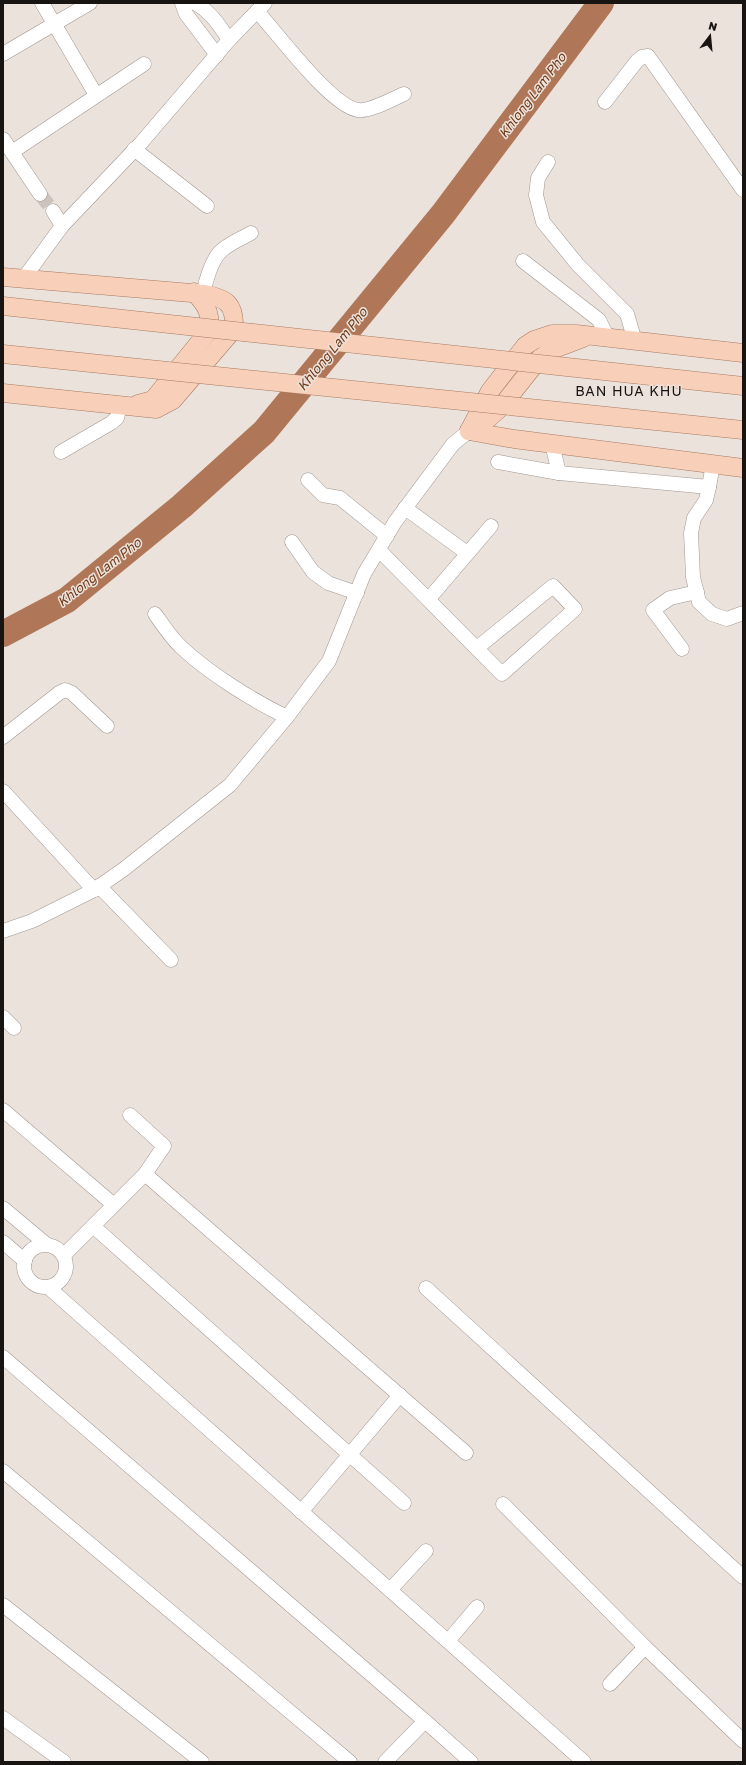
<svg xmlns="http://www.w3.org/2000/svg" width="746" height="1765" font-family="'Golos Text',sans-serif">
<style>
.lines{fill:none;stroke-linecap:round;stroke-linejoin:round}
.river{stroke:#af7758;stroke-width:26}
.minor-tunnel{stroke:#ccc3be;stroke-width:14;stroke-dasharray:14 7;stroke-linecap:butt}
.minor-casing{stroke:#a09792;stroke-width:15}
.major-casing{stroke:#a77a61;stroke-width:19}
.minor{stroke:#fff;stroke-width:14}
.major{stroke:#f8d0b9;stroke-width:18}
.major-bridge-casing{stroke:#a77a61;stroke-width:19;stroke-linecap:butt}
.major-bridge{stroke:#f8d0b9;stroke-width:18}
.labels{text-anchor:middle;stroke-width:3;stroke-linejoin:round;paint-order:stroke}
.water-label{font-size:13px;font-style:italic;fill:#6e3814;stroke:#ece2dc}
.quarter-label{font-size:14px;letter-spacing:1px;fill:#181412;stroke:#ece2dc}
</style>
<rect width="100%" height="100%" fill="#ece2dc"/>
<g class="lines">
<polyline class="river" points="3,634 67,600 182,506 264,432 443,214 601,3"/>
<polyline class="minor-tunnel" points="40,194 53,211"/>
<defs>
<g id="minor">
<polyline points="42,3 96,95"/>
<polyline points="182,3 186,14 217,55"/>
<path d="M 195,3 C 210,11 220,26 229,40"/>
<path d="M 257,11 C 277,33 331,106 358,110 C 370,112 392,99 404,94"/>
<polyline points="3,54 90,3"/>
<polyline points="605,102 637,61 642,57 648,56 743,190"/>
<polyline points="3,139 40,194"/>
<polyline points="134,149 207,206"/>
<polyline points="12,152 144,64"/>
<polyline points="548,162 538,178 536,195 543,222 578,265 627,314 635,341"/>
<polyline points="53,211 62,226"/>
<polyline points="523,261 599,320 608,338"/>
<polyline points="24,278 62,226 141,143 229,40 265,3"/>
<path d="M 203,294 C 206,280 210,264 219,253 C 227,244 241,239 251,233"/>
<polyline points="552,444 559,473 709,487 713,464"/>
<polyline points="61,452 111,423 117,418 120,406"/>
<polyline points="498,462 559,473"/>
<polyline points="308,480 323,495 340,498 387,536"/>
<polyline points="709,487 706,500 694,518 691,533 693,577 699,602 712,614 727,619 743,613"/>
<polyline points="405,508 467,553"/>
<polyline points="292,542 313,572 328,583 357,593"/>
<polyline points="379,550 502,674 575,609 553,586 477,648"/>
<polyline points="433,594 491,526"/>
<path d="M 155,614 C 163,625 171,638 182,648 C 209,673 253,701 287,717"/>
<polyline points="682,649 653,610 670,598 697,592"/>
<polyline points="3,737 59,693 65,690 72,693 107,726"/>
<polyline points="3,791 94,890"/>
<polyline points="99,886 171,960"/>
<polyline points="3,931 32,921 94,890 124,869 230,785 287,717 329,661 364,574 395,522 453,444 469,431"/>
<polyline points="3,1017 14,1028"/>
<polyline points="3,1110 114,1205"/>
<polyline points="145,1174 466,1453"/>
<polyline points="3,1208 46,1244"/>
<polyline points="93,1226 404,1503"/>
<polyline points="3,1242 25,1261"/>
<circle cx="45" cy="1266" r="21"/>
<polyline points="64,1255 145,1174 164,1146 130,1115"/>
<polyline points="48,1287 584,1762"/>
<polyline points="426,1288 743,1577"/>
<polyline points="3,1357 425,1721 471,1762"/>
<polyline points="3,1471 350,1762"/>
<polyline points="503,1504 645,1647 743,1741"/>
<polyline points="301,1512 400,1395"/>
<polyline points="390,1590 426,1551"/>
<polyline points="3,1605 202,1762"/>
<polyline points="448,1641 477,1607"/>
<polyline points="610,1684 645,1647"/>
<polyline points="3,1718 64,1762"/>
<polyline points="385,1762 425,1721"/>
</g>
<g id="major">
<path d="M 3,277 L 203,294 C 227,298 235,304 234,329 L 173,400 L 156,409 L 3,393"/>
<path d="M 138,404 L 153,400 L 210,329 C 210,311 206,305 194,292"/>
<polyline points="469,431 490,391 525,346 534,340 552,334 576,334 743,353"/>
<polyline points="469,431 514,439 743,468"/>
<polyline points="469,431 489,418 501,407 540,358 554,349 583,338"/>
</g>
</defs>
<use href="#minor" class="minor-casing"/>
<use href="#major" class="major-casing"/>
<use href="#minor" class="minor"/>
<use href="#major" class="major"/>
<defs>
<g id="major-bridge">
<polyline points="3,306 743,386"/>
<polyline points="3,354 743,430"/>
</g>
</defs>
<use href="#major-bridge" class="major-bridge-casing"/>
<use href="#major-bridge" class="major-bridge"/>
</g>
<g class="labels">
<g class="water-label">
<text transform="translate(532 95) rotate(-53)" y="5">Khlong Lam Pho</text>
<text transform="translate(332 349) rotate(-51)" y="5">Khlong Lam Pho</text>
<text transform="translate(99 572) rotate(-38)" y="5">Khlong Lam Pho</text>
</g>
<g class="quarter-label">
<text x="629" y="396">BAN HUA KHU</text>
</g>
</g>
<rect width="746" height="1765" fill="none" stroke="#181412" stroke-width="8"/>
<g transform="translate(710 36) rotate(16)" stroke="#ece2dc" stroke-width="3" paint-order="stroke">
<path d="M0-3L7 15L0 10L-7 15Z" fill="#181412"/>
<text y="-6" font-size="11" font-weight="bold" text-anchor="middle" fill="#181412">N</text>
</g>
</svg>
